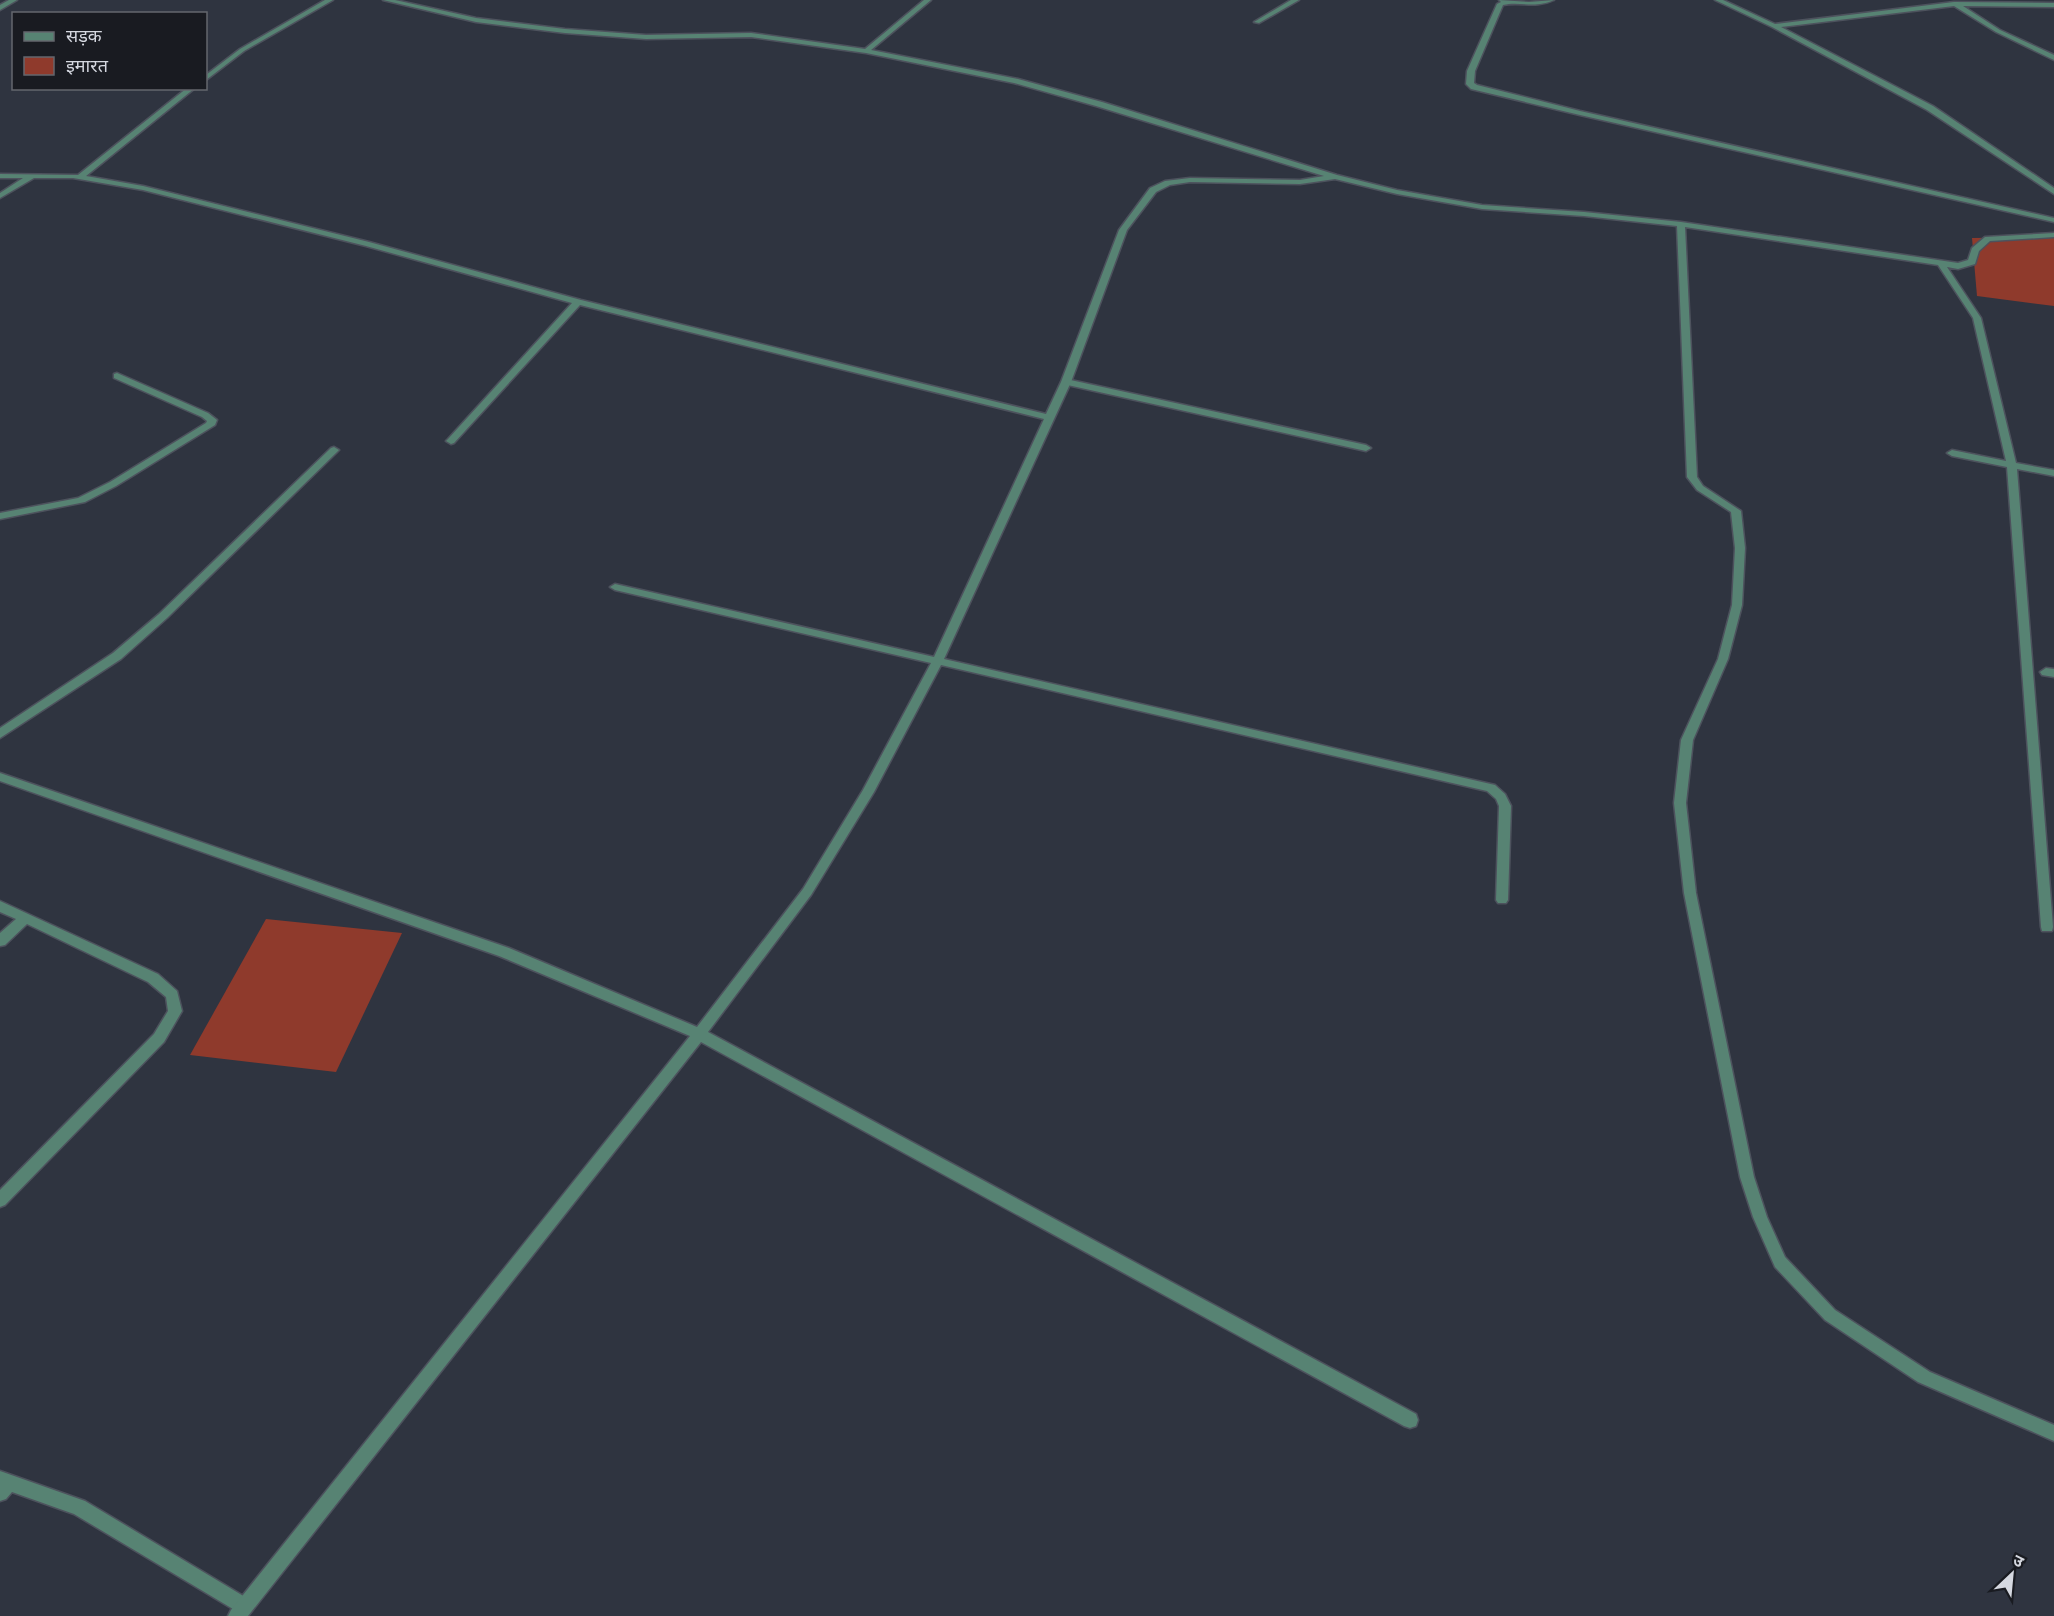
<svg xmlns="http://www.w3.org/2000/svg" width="2054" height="1616" font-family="'Noto Sans','Noto Sans Devanagari',sans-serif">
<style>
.building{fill:#8f3a2c}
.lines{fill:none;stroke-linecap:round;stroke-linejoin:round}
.service-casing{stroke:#4d525d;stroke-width:3}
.minor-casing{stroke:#4d525d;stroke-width:3}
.service{fill:#578373;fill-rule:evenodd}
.minor{fill:#578373;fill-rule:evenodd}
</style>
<rect width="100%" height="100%" fill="#2f3440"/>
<g class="building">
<polygon points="2054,237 2054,306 1977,296 1972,238"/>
<polygon points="266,919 402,933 336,1072 190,1055"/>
</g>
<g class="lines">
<defs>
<g id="service">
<polygon points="1066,379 1366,445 1371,448 1366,451 1063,384 1063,380"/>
<polygon points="0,901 158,974 177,991 182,1011 164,1042 5,1205 0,1207 0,1190 154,1034 168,1011 166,997 148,982 27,924 5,945 0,946 0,933 16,919 0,912"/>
<polygon points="0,1471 85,1501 250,1600 253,1606 250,1612 244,1615 238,1612 74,1514 12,1492 6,1499 0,1501"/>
</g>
<g id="minor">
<polygon points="9,0 17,0 0,10 0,5"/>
<polygon points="325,0 333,0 244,51 206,80 206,75 240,49"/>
<polygon points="383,0 395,0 476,18 565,29 646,35 751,33 865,49 924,0 931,0 871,50 1018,79 1102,102 1337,175 1397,190 1482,205 1584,212 1681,222 1958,263 1968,260 1972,248 1985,237 2054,233 2054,237 1990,241 1979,251 1975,264 1958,269 1947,267 1981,318 2016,463 2054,470 2054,476 2017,469 2053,927 2052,931 2042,931 2041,927 2007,467 1952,456 1947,453 1952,450 2006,461 1973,318 1938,265 1685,227 1697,477 1703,486 1741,511 1745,548 1742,605 1728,659 1693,740 1686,803 1696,893 1754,1177 1767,1217 1785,1257 1835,1310 1930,1372 2054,1425 2054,1441 1918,1382 1825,1320 1775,1267 1753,1217 1740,1177 1684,893 1674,803 1681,740 1718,659 1732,605 1735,548 1731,512 1697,490 1687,477 1677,226 1584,216 1482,209 1397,194 1335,179 1300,184 1190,182 1170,185 1156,192 1127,230 1071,382 944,659 1495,785 1505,794 1511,806 1508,900 1506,903 1498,903 1496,900 1499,806 1496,799 1487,791 941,665 874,792 811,895 708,1032 1416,1414 1418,1420 1416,1426 1410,1428 1404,1426 701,1042 248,1616 228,1616 231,1610 690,1036 499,956 0,781 0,773 509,948 697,1027 803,889 863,790 931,663 615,590 610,587 615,584 934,657 1044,419 580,305 454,443 451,444 446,441 448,439 572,303 366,246 143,190 73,178 34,178 0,198 0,193 23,178 0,178 0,174 78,175 187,88 195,88 86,176 143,186 369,242 581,300 1046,414 1061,382 1119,230 1150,188 1165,181 1190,178 1300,180 1324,176 1096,106 1014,83 866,53 751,37 646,39 565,33 476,22"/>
<polygon points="1291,0 1299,0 1259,23 1254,22"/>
<path d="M 1499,0 L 1529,2 L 1554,0 C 1535,9 1520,1 1503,5 L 1475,71 L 1474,83 L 1477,85 L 1580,111 L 2054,218 L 2054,222 L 1580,115 L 1471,89 L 1466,84 L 1467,71 L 1497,4 L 1501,2 Z"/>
<polygon points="1715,0 1723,0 1775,24 1954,2 2054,3 2054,7 1963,6 2000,30 2054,55 2054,60 1996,32 1954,6 1781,27 1933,106 2054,188 2054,194 1927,110 1772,27"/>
<polygon points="117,373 208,413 217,420 215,425 116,486 85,502 0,519 0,513 78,498 110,482 206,423 207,421 202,417 114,378 114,374"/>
<polygon points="334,447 339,450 337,452 167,618 121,659 0,738 0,728 113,653 159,614 331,448"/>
<polygon points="2046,668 2054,669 2054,677 2042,675 2040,672"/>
</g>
</defs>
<use href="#service" class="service-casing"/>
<use href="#minor" class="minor-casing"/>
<use href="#service" class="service"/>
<use href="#minor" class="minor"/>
</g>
<rect x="12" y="12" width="195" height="78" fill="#191b21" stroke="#64676d" stroke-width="1.5"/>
<rect x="24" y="32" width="30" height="9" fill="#578373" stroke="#64676d" stroke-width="1.5"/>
<text x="66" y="42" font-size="18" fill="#d5d8e0">सड़क</text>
<rect x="24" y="57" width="30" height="18" fill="#8f3a2c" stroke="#64676d" stroke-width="1.5"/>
<text x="66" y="72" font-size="18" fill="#d5d8e0">इमारत</text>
<g transform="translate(2012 1574) rotate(26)" stroke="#191b21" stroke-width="4.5" paint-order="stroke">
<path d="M0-4.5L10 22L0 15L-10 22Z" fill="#d5d8e0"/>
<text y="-9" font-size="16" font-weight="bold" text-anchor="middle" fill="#d5d8e0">उ</text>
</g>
</svg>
